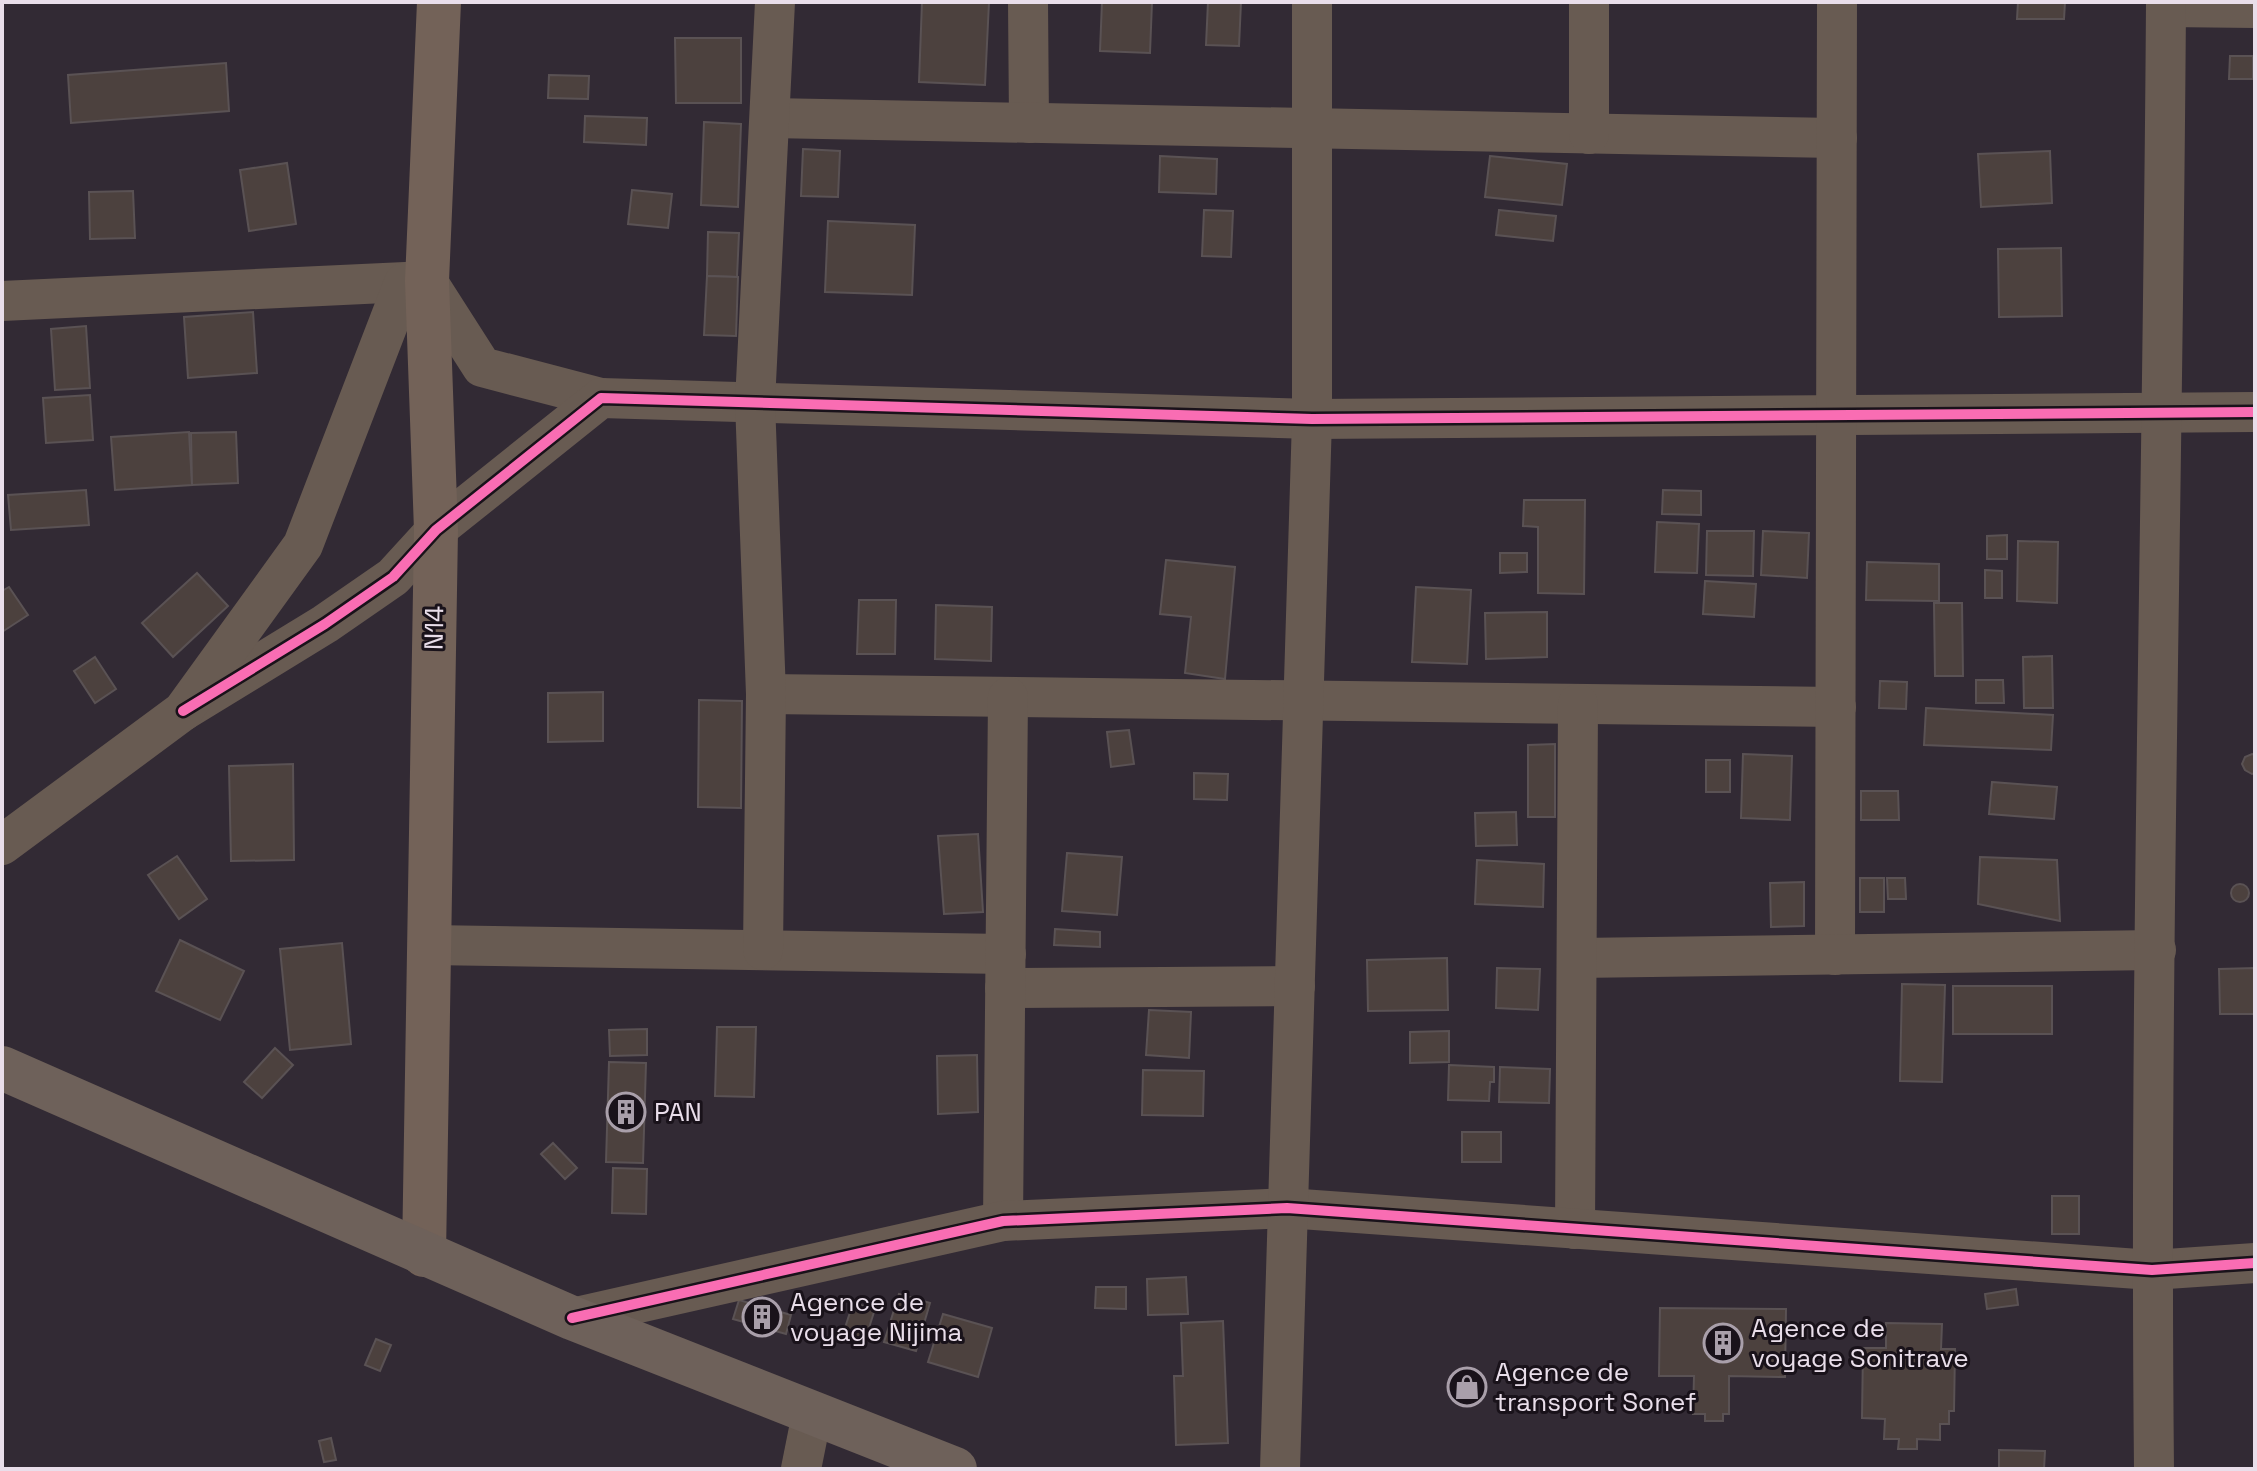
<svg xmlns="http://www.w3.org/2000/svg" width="2257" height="1471" font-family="'Space Grotesk',sans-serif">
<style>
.building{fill:#4c413e;stroke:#5a5254;stroke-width:2}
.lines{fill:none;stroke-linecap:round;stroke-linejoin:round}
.street{stroke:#685b52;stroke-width:40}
.primary{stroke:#736258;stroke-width:44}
.highway{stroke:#6e615a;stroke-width:44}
.cycleway-casing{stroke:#19121a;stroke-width:15}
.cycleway{stroke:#f96db3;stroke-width:10}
.labels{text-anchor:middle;stroke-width:6;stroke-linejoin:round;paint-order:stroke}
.street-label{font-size:26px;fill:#e9deea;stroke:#19121a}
.poi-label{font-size:26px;fill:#e9deea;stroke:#19121a;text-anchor:start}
</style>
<rect width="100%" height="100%" fill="#322a34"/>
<g class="building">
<polygon points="922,2 989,2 985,85 919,82"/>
<polygon points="1102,2 1152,2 1150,53 1100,51"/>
<polygon points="1208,2 1241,2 1239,46 1206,45"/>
<polygon points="2018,2 2065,2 2064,19 2017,19"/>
<polygon points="675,38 741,38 741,103 676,103"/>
<polygon points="2230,56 2253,56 2253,79 2229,79"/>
<polygon points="226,63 229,111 71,123 68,75"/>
<polygon points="549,75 589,76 588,99 548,98"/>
<polygon points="585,116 647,118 646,145 584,142"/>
<polygon points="704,122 741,124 738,207 701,205"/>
<polygon points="803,149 840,151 838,197 801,196"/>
<polygon points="2050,151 2052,203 1981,207 1978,154"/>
<polygon points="1160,156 1217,159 1216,194 1159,192"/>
<polygon points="1490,156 1567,164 1562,205 1485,197"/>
<polygon points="287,163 296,224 249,231 240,170"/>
<polygon points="632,190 672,194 668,228 628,224"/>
<polygon points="133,191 135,238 90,239 89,192"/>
<polygon points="1204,210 1233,211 1231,257 1202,256"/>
<polygon points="1499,210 1556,216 1553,241 1496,235"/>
<polygon points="828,221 915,225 912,295 825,292"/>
<polygon points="708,232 739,233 737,277 707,276"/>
<polygon points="2061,248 2062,316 1999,317 1998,249"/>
<polygon points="707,276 738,277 736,336 704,335"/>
<polygon points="253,312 257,373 188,378 184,317"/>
<polygon points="86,326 90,388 55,390 51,329"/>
<polygon points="90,395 93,440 46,443 43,398"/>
<polygon points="189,432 192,485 115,490 111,437"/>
<polygon points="236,432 238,483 192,485 191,433"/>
<polygon points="86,490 89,525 11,530 8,495"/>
<polygon points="1663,490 1701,491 1701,515 1662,514"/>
<polygon points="1524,500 1585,500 1584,594 1538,593 1538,527 1523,526"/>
<polygon points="1657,522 1699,524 1697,573 1655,572"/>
<polygon points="1707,531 1754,531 1753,576 1706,575"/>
<polygon points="1763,531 1809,533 1807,578 1761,575"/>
<polygon points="2007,535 2007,559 1987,559 1987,536"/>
<polygon points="2018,541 2058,542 2057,603 2017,601"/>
<polygon points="1500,553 1527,553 1527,572 1500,573"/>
<polygon points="1166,560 1235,567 1225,679 1185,673 1191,617 1160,614"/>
<polygon points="1867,562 1939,564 1939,601 1866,600"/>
<polygon points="1985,570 2002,571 2002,598 1985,598"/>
<polygon points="197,573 228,606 173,657 142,623"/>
<polygon points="1705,581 1756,584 1754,617 1703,614"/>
<polygon points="9,587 28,615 2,632 2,591"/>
<polygon points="1416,587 1471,590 1467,664 1412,662"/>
<polygon points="859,600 896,600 895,654 857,654"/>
<polygon points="1934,603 1962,603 1963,676 1935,676"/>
<polygon points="936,605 992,607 991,661 935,659"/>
<polygon points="1547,612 1547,657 1486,659 1485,613"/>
<polygon points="2052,656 2053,708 2024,708 2023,657"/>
<polygon points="95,657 116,689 95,703 74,671"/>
<polygon points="1976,680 2003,680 2004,703 1976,703"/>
<polygon points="1880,681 1907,682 1906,709 1879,708"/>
<polygon points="603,692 603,741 548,742 548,693"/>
<polygon points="699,700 742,701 741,808 698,807"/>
<polygon points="1926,708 2053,715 2051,750 1924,745"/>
<polygon points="1129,730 1134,764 1111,767 1107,732"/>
<polygon points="1555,744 1555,817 1528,817 1528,745"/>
<polygon points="1743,754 1792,756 1790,820 1741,818"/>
<polygon points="2252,754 2255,755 2255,773 2252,774 2245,770 2242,764 2245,757"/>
<rect x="1706" y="760" width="24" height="32"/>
<polygon points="293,764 294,860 231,861 229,766"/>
<polygon points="1194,773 1228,774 1227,800 1194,799"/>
<polygon points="1992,782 2057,787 2054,819 1989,814"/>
<polygon points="1861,791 1898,791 1899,820 1861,820"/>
<polygon points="1516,812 1517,845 1476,846 1475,813"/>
<polygon points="978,834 983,912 944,914 938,836"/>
<polygon points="1067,853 1122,857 1117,915 1062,911"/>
<polygon points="177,856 207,899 179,919 148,875"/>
<polygon points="1980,857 2057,860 2060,921 1978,904"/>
<polygon points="1477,860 1544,864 1543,907 1475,904"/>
<rect x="1860" y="878" width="24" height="34"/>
<polygon points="1887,878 1905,878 1906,899 1888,899"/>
<polygon points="1804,882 1804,926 1771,927 1770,883"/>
<circle cx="2240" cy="893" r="9"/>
<polygon points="1055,929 1100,932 1100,947 1054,945"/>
<polygon points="180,940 244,971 220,1020 156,991"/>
<polygon points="342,943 351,1044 290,1050 280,949"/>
<polygon points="1447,958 1448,1010 1368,1011 1367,960"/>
<polygon points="1497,968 1540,969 1538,1010 1496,1008"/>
<polygon points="2255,968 2255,1014 2220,1014 2219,969"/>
<polygon points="1902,984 1945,985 1942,1082 1900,1081"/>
<rect x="1953" y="986" width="99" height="48"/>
<polygon points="1149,1010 1191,1012 1189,1058 1146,1055"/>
<polygon points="717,1027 756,1027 754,1097 715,1096"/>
<polygon points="647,1029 647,1055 610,1056 609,1030"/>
<polygon points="1449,1031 1449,1062 1410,1063 1410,1032"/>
<polygon points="275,1048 293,1065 262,1098 244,1082"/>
<polygon points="977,1055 978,1112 938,1114 937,1056"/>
<polygon points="609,1062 646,1063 643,1163 606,1162"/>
<polygon points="1449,1065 1494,1067 1494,1082 1490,1082 1489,1101 1448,1100"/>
<polygon points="1500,1067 1550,1069 1549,1103 1499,1102"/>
<polygon points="1143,1070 1204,1071 1203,1116 1142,1115"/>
<rect x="1462" y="1132" width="39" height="30"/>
<polygon points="553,1143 577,1168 565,1179 541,1154"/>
<polygon points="613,1168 647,1169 646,1214 612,1213"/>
<rect x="2052" y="1196" width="27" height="38"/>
<polygon points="1186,1277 1188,1314 1148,1315 1147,1279"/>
<polygon points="1096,1287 1126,1287 1126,1309 1095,1308"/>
<polygon points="2016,1289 2018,1305 1987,1309 1985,1294"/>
<polygon points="899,1294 930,1303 916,1351 884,1342"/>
<polygon points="739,1300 791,1315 786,1334 733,1319"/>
<polygon points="853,1303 875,1309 865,1340 843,1334"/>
<polygon points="1660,1308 1786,1309 1785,1377 1729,1376 1729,1414 1723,1414 1723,1421 1705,1421 1705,1414 1693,1414 1694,1376 1659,1376"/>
<polygon points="943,1314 992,1328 978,1377 928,1362"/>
<polygon points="1223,1321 1228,1443 1176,1445 1174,1376 1183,1376 1181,1323"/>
<polygon points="1886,1323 1942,1324 1941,1349 1955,1349 1954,1411 1949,1411 1949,1424 1940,1424 1940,1440 1917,1439 1917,1449 1898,1449 1899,1439 1884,1439 1885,1419 1862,1418 1863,1348 1886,1348"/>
<polygon points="376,1339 391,1345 380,1371 365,1365"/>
<polygon points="331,1438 336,1460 324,1462 319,1441"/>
<polygon points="1999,1450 2045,1451 2044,1469 1999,1469"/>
</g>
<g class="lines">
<g class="street">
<polyline points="1028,2 1029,123"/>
<polyline points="2166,7 2255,8"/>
<polyline points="770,118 1837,138"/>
<polyline points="1589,134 1589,2"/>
<polyline points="2,301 427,281 482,367 601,398"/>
<polyline points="766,694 1836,707"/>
<polyline points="183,711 325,624 393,577 436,530 601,398 1312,419 2255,412"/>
<polyline points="2,845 183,711 303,545 404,283"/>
<polyline points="429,945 1006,954"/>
<polyline points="763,950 766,694 755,402 775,2"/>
<polyline points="1835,955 1837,2"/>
<polyline points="1577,958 2156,950"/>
<polyline points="1005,988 1295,986"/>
<polyline points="1003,1221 1008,697"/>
<polyline points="1575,1229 1578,704"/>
<polyline points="572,1318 1003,1221 1287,1208 2152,1270 2255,1263"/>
<polyline points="801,1469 812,1414"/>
<polyline points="1280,1469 1312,419 1312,2"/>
<path d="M 2154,1469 C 2149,980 2163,491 2166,2"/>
</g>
<polyline class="primary" points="424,1255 436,530 427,281 439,2"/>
<polyline class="highway" points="2,1068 572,1318 955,1469"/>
<defs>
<g id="cycleway">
<polyline points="183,711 325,624 393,577 436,530 601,398 1312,419 2255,412"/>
<polyline points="572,1318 1003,1221 1287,1208 2152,1270 2255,1263"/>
</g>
</defs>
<use href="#cycleway" class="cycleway-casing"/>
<use href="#cycleway" class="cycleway"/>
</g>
<defs>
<symbol id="building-ring" viewBox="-11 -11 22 22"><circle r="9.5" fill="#19121a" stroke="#a99faa" stroke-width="1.5"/><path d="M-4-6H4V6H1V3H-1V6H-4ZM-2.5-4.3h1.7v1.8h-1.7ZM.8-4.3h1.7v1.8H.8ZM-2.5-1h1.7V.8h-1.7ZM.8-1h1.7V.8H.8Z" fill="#a99faa"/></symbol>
<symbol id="shop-ring" viewBox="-11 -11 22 22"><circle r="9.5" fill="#19121a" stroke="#a99faa" stroke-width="1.5"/><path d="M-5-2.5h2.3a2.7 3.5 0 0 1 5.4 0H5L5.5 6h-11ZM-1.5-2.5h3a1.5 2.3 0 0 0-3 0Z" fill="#a99faa"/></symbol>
</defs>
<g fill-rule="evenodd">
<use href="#building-ring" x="604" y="1090" width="44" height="44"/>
<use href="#building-ring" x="740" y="1295" width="44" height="44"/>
<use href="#building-ring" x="1701" y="1321" width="44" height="44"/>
<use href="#shop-ring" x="1445" y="1365" width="44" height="44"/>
</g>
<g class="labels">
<g class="street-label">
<text transform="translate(434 628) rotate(-89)" y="9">N14</text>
</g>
<g class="poi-label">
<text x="654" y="1121">PAN</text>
<text x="790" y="1311">Agence de<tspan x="790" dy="30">voyage Nijima</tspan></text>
<text x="1751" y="1337">Agence de<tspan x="1751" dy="30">voyage Sonitrave</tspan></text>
<text x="1495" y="1381">Agence de<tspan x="1495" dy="30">transport Sonef</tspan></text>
</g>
</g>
<rect width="2257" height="1471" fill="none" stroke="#e9deea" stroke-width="8"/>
</svg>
